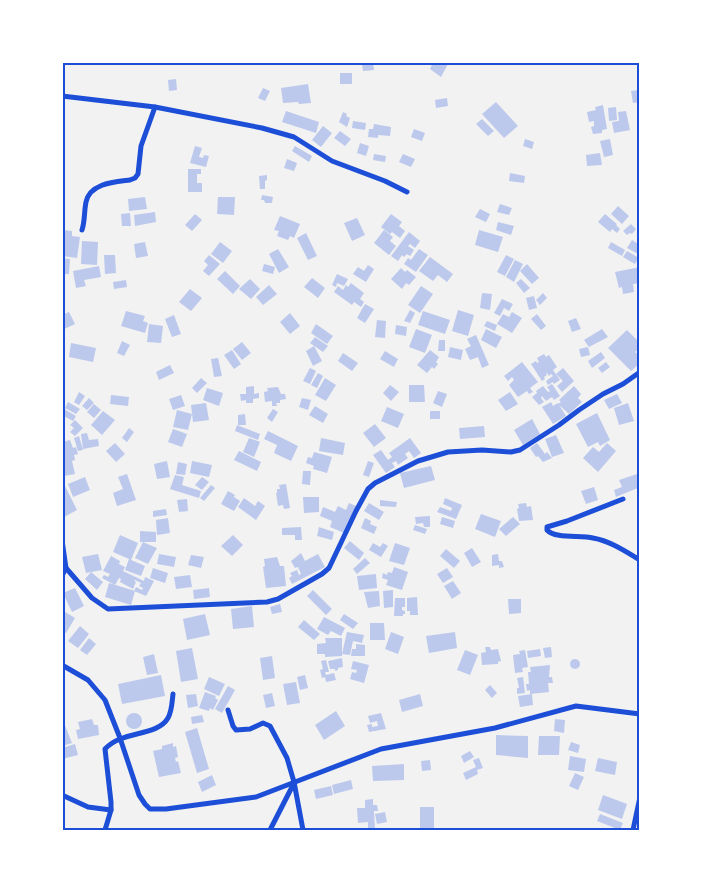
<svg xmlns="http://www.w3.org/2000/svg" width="702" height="893" font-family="'Roboto Condensed',sans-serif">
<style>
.building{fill:#bdc9ec}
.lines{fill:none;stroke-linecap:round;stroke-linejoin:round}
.minor{stroke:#1d4ed8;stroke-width:5}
.neatline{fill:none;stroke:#1d4ed8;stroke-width:2}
</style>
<rect width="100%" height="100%" fill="#f2f2f2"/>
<g class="building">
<polygon points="433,62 445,62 448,64 441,77 430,69"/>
<polygon points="373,63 374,70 363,71 362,64"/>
<rect x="340" y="73" width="12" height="11"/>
<polygon points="176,79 177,90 169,91 168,80"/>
<polygon points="308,84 311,103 299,104 298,102 283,103 281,88"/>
<polygon points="263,88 270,91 265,101 258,98"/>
<polygon points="639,90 640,102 633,103 631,91"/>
<polygon points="447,98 448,106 436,108 435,100"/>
<polygon points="496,102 518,126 504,138 482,114"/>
<polygon points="603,105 607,129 602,130 602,133 593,134 591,127 594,126 594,121 589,122 587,112 596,110 595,107"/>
<polygon points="616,107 617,120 609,121 608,108"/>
<polygon points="286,111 319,122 316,133 282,122"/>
<polygon points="626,111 630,130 614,133 612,122 619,121 618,112"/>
<polygon points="343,112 347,114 346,116 350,118 347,127 339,122"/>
<polygon points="482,119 494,131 488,136 476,124"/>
<polygon points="353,121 366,123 365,130 352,128"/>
<polygon points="374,124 391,127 390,136 378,135 378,138 368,137 369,129 373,129"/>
<polygon points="323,126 332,133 321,147 312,140"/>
<polygon points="414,129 425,133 422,141 411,137"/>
<polygon points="340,131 351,139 345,146 334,138"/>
<polygon points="525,139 534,142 532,149 523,146"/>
<polygon points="610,139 613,155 604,157 600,141"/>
<polygon points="360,143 369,146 366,156 357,153"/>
<polygon points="195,146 202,148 199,157 203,158 204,155 209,156 206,167 190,163"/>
<polygon points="295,146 312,156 309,162 292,151"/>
<polygon points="600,153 602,165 587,166 586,155"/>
<polygon points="374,154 386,156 385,162 373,160"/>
<polygon points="403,154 415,159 411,167 399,162"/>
<polygon points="287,159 297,163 294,171 284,168"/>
<polygon points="188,169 201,169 201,174 197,174 197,183 202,183 202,192 188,192"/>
<polygon points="510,173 525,176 524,183 509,181"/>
<polygon points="267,175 267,180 265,181 265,189 260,189 259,176"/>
<polygon points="262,195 273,197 272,203 265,203 264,200 261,200"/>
<polygon points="145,197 147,209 129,211 128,199"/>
<polygon points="218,197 235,197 234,215 217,214"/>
<polygon points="500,204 512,208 509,215 497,212"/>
<polygon points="618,206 629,216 622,224 611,214"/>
<polygon points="480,209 490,214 486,222 475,217"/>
<polygon points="155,212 156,222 135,226 134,215"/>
<polygon points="130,213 131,226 122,226 121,214"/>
<polygon points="195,214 202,220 192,231 185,225"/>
<polygon points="391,214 402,222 399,226 405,231 400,238 392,232 390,234 381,227"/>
<polygon points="605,214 617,224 616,225 620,229 617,233 612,229 610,232 598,222"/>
<polygon points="280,216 300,224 294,238 290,236 288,240 277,236 279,231 274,230"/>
<polygon points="357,218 365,235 352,241 344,223"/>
<polygon points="498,222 514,226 511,235 496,230"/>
<polygon points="631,224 636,229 632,234 630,233 627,235 623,231"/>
<polygon points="62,230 72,231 72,236 80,237 77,258 62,256"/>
<polygon points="384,230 393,237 390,241 396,246 389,255 374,243"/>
<polygon points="479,230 503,237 498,252 475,245"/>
<polygon points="409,232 420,241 415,248 410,244 408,246 414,250 410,256 407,254 404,257 402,255 398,261 391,256"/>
<polygon points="306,233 317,256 308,260 297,238"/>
<polygon points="632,240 640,245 640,251 638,254 627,248"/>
<polygon points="82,241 98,242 97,265 81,264"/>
<polygon points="145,242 148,256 136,258 134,244"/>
<polygon points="220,242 232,251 223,263 211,254"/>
<polygon points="611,242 625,250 622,256 608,248"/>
<polygon points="278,249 289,267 279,273 269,254"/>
<polygon points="419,249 428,255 416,272 404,264 408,258 411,260"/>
<polygon points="627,251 639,258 635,264 623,257"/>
<polygon points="104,255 115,255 116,273 105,274"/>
<polygon points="209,255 220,264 209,276 203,271 208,265 204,261"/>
<polygon points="506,255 514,259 505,276 497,272"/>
<polygon points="430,257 453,274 447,282 438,275 433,281 419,271"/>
<polygon points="62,258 70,259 69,274 62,274"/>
<polygon points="515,260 523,264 514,282 506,277"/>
<polygon points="264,264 275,267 273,274 262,271"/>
<polygon points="527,264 539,278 532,284 520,271"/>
<polygon points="368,265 374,269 366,282 353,274 358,267 364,271"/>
<polygon points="99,266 101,277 84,280 86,286 76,288 73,271"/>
<polygon points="640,267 640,283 633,284 634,292 623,294 622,287 619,288 615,272"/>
<polygon points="401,268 405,272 407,270 416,277 409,285 406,283 402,289 391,279"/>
<polygon points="225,271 240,286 233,294 217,279"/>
<polygon points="337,274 348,279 344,286 337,283 336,287 332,285"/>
<polygon points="312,278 325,288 318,298 304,287"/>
<polygon points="250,279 260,289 251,299 239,289"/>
<polygon points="521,279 530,288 524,293 516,283"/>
<polygon points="126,280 127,287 114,289 113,282"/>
<polygon points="351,283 364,293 360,299 364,302 361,307 354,302 352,305 334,292 338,286 343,290 346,285 348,287"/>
<polygon points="269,285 277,294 263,305 256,297"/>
<polygon points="421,286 433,294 420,313 408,305"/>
<polygon points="190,289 202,298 191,311 179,302"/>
<polygon points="482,293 492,294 490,310 480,308"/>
<polygon points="543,293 547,298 540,305 536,300"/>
<polygon points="534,296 537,308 529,310 526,298"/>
<polygon points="502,299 513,304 509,311 504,308 500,316 494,313"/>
<polygon points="365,304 374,309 365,323 357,318"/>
<polygon points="410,310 415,313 410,323 404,321"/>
<polygon points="458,310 474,315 468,336 452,331"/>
<polygon points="126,311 145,316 143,321 148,323 145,333 121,326"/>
<polygon points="423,311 450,320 445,334 418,325"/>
<polygon points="69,312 75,324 62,330 62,315"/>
<polygon points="512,312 522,318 512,333 497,324 503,314 509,317"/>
<polygon points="290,313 300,326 290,334 280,322"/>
<polygon points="537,314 546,326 541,330 531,319"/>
<polygon points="174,315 181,334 172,337 165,319"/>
<polygon points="576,318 581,329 572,332 568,321"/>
<polygon points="377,320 386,321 385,338 375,337"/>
<polygon points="487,321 497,325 495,331 484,326"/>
<polygon points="149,324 163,326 161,343 147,342"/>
<polygon points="316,324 333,336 327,344 311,333"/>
<polygon points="396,325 407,327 406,336 395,334"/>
<polygon points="416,329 432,335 425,353 409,347"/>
<polygon points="486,329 502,337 496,348 481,340"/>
<polygon points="602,329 608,337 589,347 584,340"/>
<polygon points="627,330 640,343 640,348 635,352 640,356 640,363 631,371 608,348"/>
<polygon points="476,335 489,365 482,368 478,357 470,360 465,349 471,346 467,339"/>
<polygon points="315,337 328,346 323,352 310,343"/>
<polygon points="439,340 445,340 445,351 438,351"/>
<polygon points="122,341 130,345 124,356 117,353"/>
<polygon points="242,342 251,353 242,360 233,349"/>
<polygon points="71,343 96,348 93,362 69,357"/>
<polygon points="314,346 322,361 313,366 306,351"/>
<polygon points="450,347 463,350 461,360 448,357"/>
<polygon points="588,347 590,355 581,357 579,349"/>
<polygon points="232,350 241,364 234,369 224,355"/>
<polygon points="430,350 439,357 436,362 438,364 434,369 432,367 427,373 417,365"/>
<polygon points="385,351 398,359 394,367 380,359"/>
<polygon points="601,352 605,358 592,368 588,361"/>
<polygon points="343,353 358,363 352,371 338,361"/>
<polygon points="544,354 546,357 549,355 557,367 553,370 560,380 554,384 553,382 548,385 546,381 553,376 551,374 549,376 547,373 546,374 547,375 544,377 545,379 542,381 531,364 536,361 537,363 539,362 537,358"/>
<polygon points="218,358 222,376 214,377 211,359"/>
<polygon points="522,362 538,382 530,388 533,392 529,394 527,391 518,397 509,385 514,380 512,377 508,381 504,376"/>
<polygon points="606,362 610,367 602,373 598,368"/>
<polygon points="170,365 174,373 159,380 156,372"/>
<polygon points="310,368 316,371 310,384 303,381"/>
<polygon points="563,368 574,381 562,392 557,386 563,381 556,374"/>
<polygon points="318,373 323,376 317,388 311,385"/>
<polygon points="201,378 207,383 197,393 192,388"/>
<polygon points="325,378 336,385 326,401 315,395"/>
<polygon points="552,384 560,396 554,400 552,397 546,401 542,396 541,398 544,402 539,405 532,397 537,393 536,391 543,386 548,392 550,391 547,387"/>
<polygon points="390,385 399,392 391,401 383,393"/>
<polygon points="409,385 424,385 425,402 409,402"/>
<polygon points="254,386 254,394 259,393 259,398 253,399 253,403 246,403 246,400 241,401 240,394 246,394 246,387"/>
<polygon points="574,386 581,394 578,398 582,402 569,414 558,404 561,402 559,400"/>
<polygon points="278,387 281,394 285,394 286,399 280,400 280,403 276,403 277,406 272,406 272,401 265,402 264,392 268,391 267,388"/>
<polygon points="207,388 223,393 219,406 203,400"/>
<polygon points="438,391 447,394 442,407 433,403"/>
<polygon points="79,392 85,396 79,405 74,402"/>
<polygon points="510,392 518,404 506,411 498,400"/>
<polygon points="617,394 622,403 609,409 604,400"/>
<polygon points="111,395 129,397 128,406 110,404"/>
<polygon points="181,395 185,406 173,410 169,399"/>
<polygon points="89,398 94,403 87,410 82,406"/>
<polygon points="302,398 311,400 308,410 299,407"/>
<polygon points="68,402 80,409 76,414 65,408"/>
<polygon points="551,402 553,406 558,403 566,416 553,424 542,407"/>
<polygon points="206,403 209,420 193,422 191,405"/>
<polygon points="628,403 634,421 619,425 614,408"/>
<polygon points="94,404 101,410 94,418 87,412"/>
<polygon points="315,406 328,414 323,423 309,415"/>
<polygon points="387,407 404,414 398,428 381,421"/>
<polygon points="64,409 76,416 73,421 62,415"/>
<polygon points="273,409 278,412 272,422 267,418"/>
<polygon points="177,410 192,414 188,430 173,427"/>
<polygon points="103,411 115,420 102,435 91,425"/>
<rect x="430" y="411" width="10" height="8"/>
<polygon points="597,413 610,440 600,446 598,442 588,447 576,424"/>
<polygon points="245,414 246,425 238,425 238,415"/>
<polygon points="532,419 540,434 523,445 514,430"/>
<polygon points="75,420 83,428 75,436 70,432 74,428 70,425"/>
<polygon points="375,424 386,438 374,447 363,433"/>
<polygon points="237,425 260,434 258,440 235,431"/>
<polygon points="484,426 485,437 460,439 459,428"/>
<polygon points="129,428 134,432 127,442 122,438"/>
<polygon points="173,429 187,434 182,447 168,442"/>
<polygon points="268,431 298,446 291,461 274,453 277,445 264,439"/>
<polygon points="87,433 89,440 98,439 99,446 83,449 81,434"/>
<polygon points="556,435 564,453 552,457 545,439"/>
<polygon points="79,436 83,450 78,451 74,438"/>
<polygon points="249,438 260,442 254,457 243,452"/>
<polygon points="321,438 345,443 343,455 319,451"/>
<polygon points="410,438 421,453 414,458 409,451 405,454 408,458 398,465 396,461 392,463 395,467 386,473 373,455 381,450 388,460 392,457 389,453"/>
<polygon points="70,440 73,448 76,447 78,454 74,455 75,460 72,461 75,474 64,476 62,442"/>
<polygon points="115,443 125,454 116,462 106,451"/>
<polygon points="537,443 545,454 547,452 552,458 543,462 538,456 536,457 530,448"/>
<polygon points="607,443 616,451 598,472 583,458 593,447 599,452"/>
<polygon points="239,451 261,462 257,471 234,460"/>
<polygon points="314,452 332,457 327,473 313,469 314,466 306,463 308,457 312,458"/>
<polygon points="167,461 170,477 157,479 154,464"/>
<polygon points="192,461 212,465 209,477 190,473"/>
<polygon points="368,461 374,463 369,477 363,475"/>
<polygon points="178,462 187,464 185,475 176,474"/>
<polygon points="431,466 435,480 404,488 400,473"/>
<polygon points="303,471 311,471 310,485 302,484"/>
<polygon points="127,474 136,500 117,506 113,493 123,489 118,477"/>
<polygon points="637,474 640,487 616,497 614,490 622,487 619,480"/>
<polygon points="175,475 184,477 182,485 201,491 199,498 170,489"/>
<polygon points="85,477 90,490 73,497 68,484"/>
<polygon points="202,477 209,482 202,490 195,485"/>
<polygon points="286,484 290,508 284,509 283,505 278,506 276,493 277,493 277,489 280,489 279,485"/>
<polygon points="211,485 215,488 204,501 200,498"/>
<polygon points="65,486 77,510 64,517 62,487"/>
<polygon points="594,487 598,500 586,504 581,491"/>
<polygon points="228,491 235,495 234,497 240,501 234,511 221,504"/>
<polygon points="303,497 319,497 319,512 304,513"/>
<polygon points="244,498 255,506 258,501 265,506 256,520 238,507"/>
<polygon points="445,498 462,505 456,519 437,512 440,507 451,511 452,508 443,504"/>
<polygon points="187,499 188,511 179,512 177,500"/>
<polygon points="380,500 397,502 396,507 380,506"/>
<polygon points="349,503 356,506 344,533 330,527 332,521 320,516 323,507 335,512 338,506 346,510"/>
<polygon points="369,503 384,512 379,520 364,511"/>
<polygon points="526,503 527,507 531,506 533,520 519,521 517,509 519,508 518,504"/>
<polygon points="166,509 167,515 153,517 153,511"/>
<polygon points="481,514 501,521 495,537 475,529"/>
<polygon points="430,516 430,527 424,527 423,523 416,524 415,517"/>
<polygon points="442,517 455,521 453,528 440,524"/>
<polygon points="513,517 520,524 506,536 499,529"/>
<polygon points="168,518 170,533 157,535 156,520"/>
<polygon points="365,518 371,521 370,524 377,527 374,534 361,528"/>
<polygon points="415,525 427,529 425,534 413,530"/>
<polygon points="301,527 302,540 295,540 295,535 282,535 282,528"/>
<polygon points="319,527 334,532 332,540 317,536"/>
<polygon points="140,531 156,532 156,542 140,542"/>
<polygon points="120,535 138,543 131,560 145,566 141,576 125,570 129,559 113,552"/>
<polygon points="233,535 243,545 232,556 221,546"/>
<polygon points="350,541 364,553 359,560 344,548"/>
<polygon points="143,542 157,548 148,564 135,558"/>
<polygon points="373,543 380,547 383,543 388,546 381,557 369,550"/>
<polygon points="395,543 410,548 404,565 389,561"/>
<polygon points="472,548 481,562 472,567 464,553"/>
<polygon points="446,549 460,561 454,568 440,556"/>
<polygon points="301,553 305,561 318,554 325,567 292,584 289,578 292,576 290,573 297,570 299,575 301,574 298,567 295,568 291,561"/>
<polygon points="98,554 102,570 86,573 82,557"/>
<polygon points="159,554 176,557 174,567 157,564"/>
<polygon points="498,554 499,561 502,561 504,567 499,568 499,565 492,566 492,555"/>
<polygon points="191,555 204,557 201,568 188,565"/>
<polygon points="111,556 120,561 119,564 125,567 123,571 144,581 145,577 154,581 146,596 134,591 136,587 142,590 143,588 139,586 141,583 135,580 134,581 136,582 133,589 120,582 121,579 119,578 115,585 102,578 104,575 108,577 110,574 103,571"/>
<polygon points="277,557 280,566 284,566 286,586 266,588 263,567 265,566 264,559"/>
<polygon points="365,558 370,563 357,574 353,569"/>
<polygon points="394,567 408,572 402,590 386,585 388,580 382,578 383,573 387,575 388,572 392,573"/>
<polygon points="153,568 168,573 165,583 150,578"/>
<polygon points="447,568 453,577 443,583 437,574"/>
<polygon points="91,572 103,582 97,590 85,579"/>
<polygon points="376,574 377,588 359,590 357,576"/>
<polygon points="190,575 192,587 176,589 174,577"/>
<polygon points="453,581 461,593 452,599 444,586"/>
<polygon points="109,583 135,591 131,605 105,597"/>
<polygon points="75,588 84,606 72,612 63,593"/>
<polygon points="209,588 210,597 194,599 193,590"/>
<polygon points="313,590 332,609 326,615 307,596"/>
<polygon points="393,590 393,607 384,608 383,591"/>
<polygon points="379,591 380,606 368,608 364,592"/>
<polygon points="417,597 418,615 410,615 410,611 407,611 407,598"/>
<polygon points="395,598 405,598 405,607 402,607 402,610 405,611 405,614 403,614 403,616 394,616"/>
<polygon points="508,599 521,599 521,613 509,614"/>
<polygon points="280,604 282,612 272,614 270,607"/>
<polygon points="252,606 254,627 233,629 231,609"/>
<polygon points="62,610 75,618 66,633 62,631"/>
<polygon points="205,614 210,635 187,640 183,619"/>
<polygon points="344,614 358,623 353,629 340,620"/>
<polygon points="324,617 345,628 341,636 331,631 328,635 317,629"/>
<polygon points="304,620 320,634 314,640 298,627"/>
<polygon points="370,623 384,623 385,640 370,640"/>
<polygon points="80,626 89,634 78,648 68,641"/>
<polygon points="347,632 364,635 362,643 353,641 350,655 342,654"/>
<polygon points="391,632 404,637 398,654 385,649"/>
<polygon points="455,632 457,648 429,653 426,636"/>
<polygon points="89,638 96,644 87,655 80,650"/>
<polygon points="325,638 342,638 342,656 325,657 325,654 317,654 317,644 326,643"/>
<polygon points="356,644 365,645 365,656 351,656 352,649 356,649"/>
<polygon points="485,647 490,647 491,650 498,649 501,661 498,662 498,664 482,665 481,653 486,652"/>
<polygon points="551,647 552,657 545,658 543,648"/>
<polygon points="192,648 198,679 181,682 176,651"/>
<polygon points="540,649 541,656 528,658 527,651"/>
<polygon points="465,650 478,655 470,675 457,670"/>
<polygon points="525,650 528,667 522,668 523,672 515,673 513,655 520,654 519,651"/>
<polygon points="154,654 158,673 147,675 143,657"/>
<polygon points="272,656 275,678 263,680 260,658"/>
<polygon points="342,658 343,667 338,668 338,670 335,671 335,669 330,669 328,661"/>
<circle cx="575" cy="664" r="5"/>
<polygon points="326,660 329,672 325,672 326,675 334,673 336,680 326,682 325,677 322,678 320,670 323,669 321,661"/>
<polygon points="353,661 369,665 364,683 350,679 352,672 356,673 357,670 351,669"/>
<polygon points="550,665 549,677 552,677 553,683 548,683 549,692 530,694 530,690 527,691 526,684 529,684 528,672 531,672 530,667"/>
<polygon points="161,675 165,696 122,704 118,684"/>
<polygon points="305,675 308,688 300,690 297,677"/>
<polygon points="209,677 225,684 219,696 204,689"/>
<polygon points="523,677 525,693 517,694 517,688 519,688 517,678"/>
<polygon points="296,682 300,703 287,705 283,684"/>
<polygon points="490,685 497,693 492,698 485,690"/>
<polygon points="228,686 235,690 222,713 215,709"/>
<polygon points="205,692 216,696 215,698 218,700 213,710 210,708 209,711 199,708"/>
<polygon points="272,693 275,706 266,708 263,695"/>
<polygon points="196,694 198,706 188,708 186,695"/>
<polygon points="420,694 423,706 402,712 399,700"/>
<polygon points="532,694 533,705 520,707 518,696"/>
<polygon points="336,711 345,726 324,740 315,725"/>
<polygon points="381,713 386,729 369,732 367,725 372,724 372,727 378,726 377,721 370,723 368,716"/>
<circle cx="134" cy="721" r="8"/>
<polygon points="202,715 204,722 192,724 191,717"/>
<polygon points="62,718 72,743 62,746"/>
<polygon points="92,719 94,725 98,725 99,735 78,739 76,730 80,729 78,722"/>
<polygon points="555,719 565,720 564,733 554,731"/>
<polygon points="197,728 209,769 197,773 185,732"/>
<polygon points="496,735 528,736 528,758 496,755"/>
<polygon points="539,736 560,736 559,755 538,755"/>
<polygon points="571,742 580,745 578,753 568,750"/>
<polygon points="173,743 173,747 176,746 178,757 175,758 176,762 178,761 181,773 159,777 153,751 162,749 162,746"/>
<polygon points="75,744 78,755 62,759 62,748"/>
<polygon points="470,751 474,757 464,763 461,756"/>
<polygon points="570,756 586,759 584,772 568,770"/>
<polygon points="479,758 483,768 477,770 478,774 466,780 463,773 476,767 473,760"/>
<polygon points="598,758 617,762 615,775 595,771"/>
<polygon points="430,760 431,770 422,771 421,761"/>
<polygon points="404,764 404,780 373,781 372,766"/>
<polygon points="575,773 584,777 578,790 569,786"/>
<polygon points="212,775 216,785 202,792 198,782"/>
<polygon points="351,780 353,789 334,794 332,785"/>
<polygon points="331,786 333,795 316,799 314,790"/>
<polygon points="603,795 627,804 622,819 598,810"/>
<polygon points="373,799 373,805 377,805 378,811 374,811 375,830 368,830 368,822 358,823 357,808 365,808 365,800"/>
<rect x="420" y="807" width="14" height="23"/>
<polygon points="385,812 387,822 377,824 375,814"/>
<polygon points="600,814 623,823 620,830 597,821"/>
</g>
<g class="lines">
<g class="minor">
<polyline points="62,96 155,107 262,128 294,137 332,161 385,181 407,192"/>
<path d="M 82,230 C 85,221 84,212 86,202 C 90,183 115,182 130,180 L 135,178 L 138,174 L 141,146 L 155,107"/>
<path d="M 623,499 L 567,521 L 547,527 L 547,530 C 555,539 580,535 593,538 C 610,541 625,551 640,560"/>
<polyline points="62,540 66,568 62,576"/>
<polyline points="66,568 92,598 108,609 267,602 278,599 322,574 329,568 356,511 368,489 375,483 418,461 448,452 482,450 511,452 520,450 559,425 579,410 603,394 623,384 640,372"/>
<polyline points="62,665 88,680 105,700 120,738 139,795 145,804 150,809 166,809 256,797 381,749 495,728 576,706 640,714"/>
<polyline points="228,710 233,726 236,730 250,729 263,723 270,726 287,758 294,782 303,830"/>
<polyline points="62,795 88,807 111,810"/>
<path d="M 105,830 L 111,810 L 111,802 L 105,749 C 122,730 157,737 168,718 C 172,711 172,702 173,694"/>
<polyline points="270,830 294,783"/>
<polyline points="633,830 640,797"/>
</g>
</g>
<rect width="702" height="893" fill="none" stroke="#ffffff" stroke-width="128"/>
<rect x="64" y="64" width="574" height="765" class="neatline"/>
</svg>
